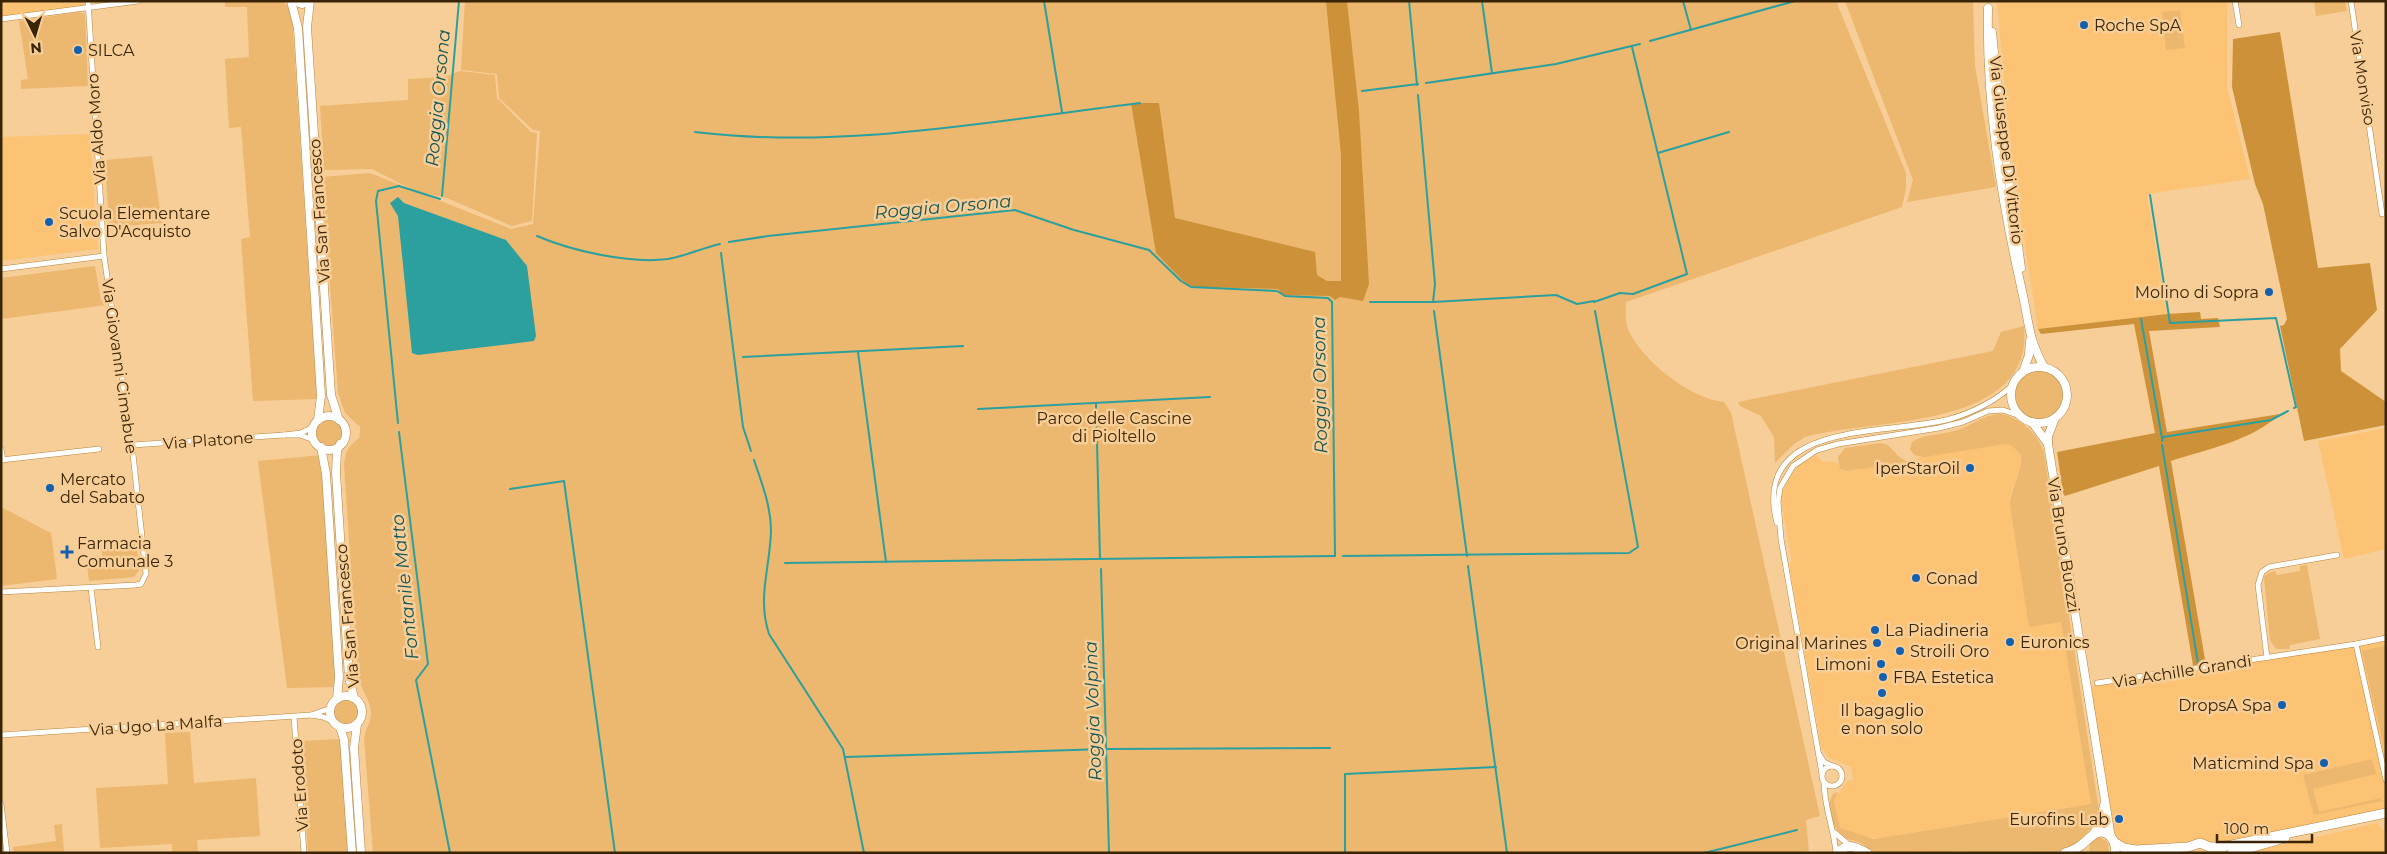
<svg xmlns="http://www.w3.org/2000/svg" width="2387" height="854" font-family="Montserrat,sans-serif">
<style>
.built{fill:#fcc375}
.green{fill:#ecb76e}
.forest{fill:#cd9239}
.water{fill:#2ba09f}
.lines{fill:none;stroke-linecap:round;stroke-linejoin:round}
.stream{stroke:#2ba09f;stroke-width:2}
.street-casing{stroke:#b6853e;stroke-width:6}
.secondary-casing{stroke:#b6853e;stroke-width:9}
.primary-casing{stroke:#b6853e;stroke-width:10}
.street{stroke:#fff;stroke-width:5}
.secondary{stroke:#fff;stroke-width:8}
.primary{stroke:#fff;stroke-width:9}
.poi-dot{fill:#1460af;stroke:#f7ce97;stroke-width:2}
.labels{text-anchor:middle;stroke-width:5;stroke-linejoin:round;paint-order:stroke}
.poi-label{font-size:16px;fill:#392506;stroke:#f7ce97;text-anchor:start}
.street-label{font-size:16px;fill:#392506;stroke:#f7ce97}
.park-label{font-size:16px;fill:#3e2600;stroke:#f7ce97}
.water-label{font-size:18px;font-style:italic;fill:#185756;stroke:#f7ce97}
</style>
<rect width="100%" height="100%" fill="#f7ce97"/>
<g class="built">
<polygon points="1,1 88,1 88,6 1,19"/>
<polygon points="1997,1 2227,1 2227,87 2250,179 2147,194 2167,314 2038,329 2010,147"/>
<polygon points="90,134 98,249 1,261 1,137"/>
<polygon points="2386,428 2386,549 2344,559 2318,441"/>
<polygon points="2006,444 2012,446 2021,455 2020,470 2011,491 2010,506 2029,626 2061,622 2091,804 1879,838 1866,837 1842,830 1838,823 1834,799 1848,781 1853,780 1851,767 1828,757 1821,746 1789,564 1792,561 1782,505 1781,497 1786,483 1798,466 1816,455 1822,461 1838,463 1842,471 1846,471 1897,464 1914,466 1919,457"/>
<polygon points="2386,639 2386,809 2216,844 2207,841 2136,847 2123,844 2114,835 2088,687"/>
<polygon points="2377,823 2386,833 2386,853 2247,853"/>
</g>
<g class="green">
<polygon points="225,1 283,1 288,7 292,16 317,399 253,401 241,239 250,237 241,127 229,128 225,59 249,57 247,7 225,7"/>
<path d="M 465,1 L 1836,1 L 1906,173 L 1906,188 L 1902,207 L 1626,302 C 1626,310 1625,321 1628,329 C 1641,360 1690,399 1724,402 L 1731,413 L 1820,816 L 1806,820 L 1809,851 L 1789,853 L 373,853 L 364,738 C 365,730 371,722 371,715 C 372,703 361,689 358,677 L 344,464 L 346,453 L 351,445 L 359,438 L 360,433 L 360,427 L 345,413 L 338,393 L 322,177 L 370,173 L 511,229 L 533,224 L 540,131 L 533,130 L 499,98 L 497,74 L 461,70 Z"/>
<polygon points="1845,1 1973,1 1975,66 1996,187 1907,202 1913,180"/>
<polygon points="2314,1 2345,1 2347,11 2316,16"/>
<polygon points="2180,10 2185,48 2166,50 2162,12"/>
<polygon points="79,12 85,14 88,86 21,89 21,80 28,79 19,21"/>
<polygon points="460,71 495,75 497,98 531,132 537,133 532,221 512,226 447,198 415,191 372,169 324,170 320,106 408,100 408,79 444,77"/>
<polygon points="152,156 162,223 109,227 105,160"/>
<polygon points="95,266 101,301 105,300 106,305 1,319 1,278"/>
<path d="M 2024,326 C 2035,431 1872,418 1805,437 L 1794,444 L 1775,463 L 1774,438 L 1771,432 L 1761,416 L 1740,406 L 1738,402 L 1993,351 L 2001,332 Z"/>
<circle cx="2039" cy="395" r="25"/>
<path d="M 2001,414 C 2021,418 2038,434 2044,453 L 2099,811 C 2094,830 2079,844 2060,851 L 1875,852 C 1869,850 1866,846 1861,843 C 1856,840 1850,841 1845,838 C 1833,830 1825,807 1833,794 L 1838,792 L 1834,801 L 1840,828 L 1874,839 L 2091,804 L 2061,622 L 2029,627 L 2010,506 C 2010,487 2023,473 2021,455 L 2012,446 L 2006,444 L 1924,457 L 1914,455 L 1910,449 L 1912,442 C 1922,434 1941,435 1954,431 C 1971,427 1983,414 2001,414 Z"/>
<circle cx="329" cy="433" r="13"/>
<polygon points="1881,443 1888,445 1898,456 1914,466 1906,467 1897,464 1846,471 1840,469 1838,457 1845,448"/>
<polygon points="321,455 336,687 287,688 258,461"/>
<polygon points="1,507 51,533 57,579 1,586"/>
<polygon points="136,541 139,570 134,577 89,581 86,558 102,556 101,545"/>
<polygon points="2307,565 2320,639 2290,645 2289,649 2276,649 2270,640 2264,577 2269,573 2275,571 2277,575 2300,571 2300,566"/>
<polygon points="2386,645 2386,756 2362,651"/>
<circle cx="346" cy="712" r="12"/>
<polygon points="190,732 194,783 256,778 260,836 197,840 198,853 172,853 172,844 100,848 96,788 168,784 165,733"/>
<polygon points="340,739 348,853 308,853 301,741"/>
<polygon points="2372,759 2376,774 2313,789 2319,812 2381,798 2382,801 2314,815 2303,775"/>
<polygon points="62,824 64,853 14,853 13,847 56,841 54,825"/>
<polygon points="2099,837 2108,842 2109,853 2089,853 2090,842"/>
</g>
<g class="forest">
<polygon points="1326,1 1347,1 1359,111 1369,284 1363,301 1340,297 1335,300 1330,296 1282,295 1278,289 1194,287 1187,285 1156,253 1131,103 1159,103 1175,218 1315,252 1317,275 1327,281 1341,281 1341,155"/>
<polygon points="2280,32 2318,268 2370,263 2377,310 2340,349 2341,371 2386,402 2386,425 2304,441 2280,326 2284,325 2287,319 2263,204 2255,184 2232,87 2233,39"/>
<path d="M 2200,312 L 2201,319 L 2218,318 L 2220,327 L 2149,331 L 2167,432 L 2280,414 C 2252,441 2207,449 2171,461 L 2206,665 L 2193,665 L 2159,466 L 2065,496 L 2063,493 L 2057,452 L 2155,433 L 2134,324 L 2041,334 L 2038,329 L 2167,314 Z"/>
</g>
<polygon class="water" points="398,197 404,203 412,206 506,240 527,266 536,336 534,341 418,355 412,353 398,216 390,203"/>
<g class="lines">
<g class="stream">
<polyline points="1044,1 1062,112"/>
<polyline points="1409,1 1417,85"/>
<polyline points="1482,1 1492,73"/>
<polyline points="1683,1 1691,30"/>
<polyline points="1650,41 1795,1"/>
<polyline points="1426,83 1556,64 1640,44"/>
<polyline points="1362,91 1418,84"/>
<polyline points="1418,95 1435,284 1433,302"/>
<path d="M 695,132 C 844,150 993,121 1140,103"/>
<polyline points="1658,153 1729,132"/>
<polyline points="2150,195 2170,323 2276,318 2296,407 2294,408"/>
<polyline points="442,196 459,1"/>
<path d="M 537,236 C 572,251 630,264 668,259 C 686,256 702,248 720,244"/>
<polyline points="729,242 768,236 1015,210 1074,230 1149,250 1181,281 1191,287 1277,291 1285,296 1328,298 1332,302 1335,556"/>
<polyline points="721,253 743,427 751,451"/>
<polyline points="1370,302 1433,302 1556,295 1577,304 1594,301"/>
<polyline points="1594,302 1620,293 1633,294 1687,274 1632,47"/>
<polyline points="1434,311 1467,556"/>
<polyline points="2141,319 2162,438"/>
<polyline points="858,352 886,562"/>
<polyline points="743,357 963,346"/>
<polyline points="1096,404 1100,559"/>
<polyline points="978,409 1210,397"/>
<polyline points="398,423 376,201 378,191 399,186 440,199"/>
<polyline points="399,432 428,664 416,680 450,853"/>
<polyline points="2162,441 2163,437 2271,420 2288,411"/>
<polyline points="2162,445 2198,663"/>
<path d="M 754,460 C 762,484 771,506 771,531 C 770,568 757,598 769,634 L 843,749 L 864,853"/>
<polyline points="510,489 564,481 615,853"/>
<polyline points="1343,556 1629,553 1638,547 1595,311"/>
<polyline points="785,563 1335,556"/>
<polyline points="1468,566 1507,853"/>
<polyline points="1101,569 1109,853"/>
<polyline points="845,757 1106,749 1330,748"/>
<polyline points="1345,853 1345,774 1496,767"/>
<polyline points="1704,853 1797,830"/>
</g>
<defs>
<g id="street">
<polyline points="2235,1 2239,25"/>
<polyline points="2351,1 2382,214"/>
<polyline points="1,19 138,1"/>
<polyline points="1,269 104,256"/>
<polyline points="313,427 301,433 284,435 300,435 314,440"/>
<polyline points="132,445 284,435"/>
<polyline points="1,449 3,460"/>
<polyline points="1,460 99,449"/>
<path d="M 1777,523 C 1750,419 1887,436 1950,419 C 1974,412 1994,402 2013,385"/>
<polyline points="91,588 98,647"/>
<polyline points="1,592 136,585 141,584 146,574 132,445 104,256 88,1"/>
<polyline points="2356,644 2386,780"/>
<polyline points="2267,658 2258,585 2262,572 2269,567 2337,555"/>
<polyline points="2097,683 2356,644 2386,638"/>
<polyline points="331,708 311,715 323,717 332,721"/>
<polyline points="294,717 304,853"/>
<polyline points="1,735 311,715"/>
<polyline points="1819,754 1824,762 1832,766"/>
<circle cx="1832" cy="776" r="10"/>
<polyline points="1822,774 1781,539 1778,502 1780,488 1793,466 1817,450 1838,444 1939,428 1963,422 1988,411 2003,410 2020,416"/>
<path d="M 1824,782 C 1824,807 1834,828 1836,853"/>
<polyline points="1,804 7,853"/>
<polyline points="1835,833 1849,845"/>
</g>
<g id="secondary">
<polyline points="291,1 298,28 321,396 318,420"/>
<polyline points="294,1 302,4 309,1"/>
<polyline points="310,1 307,27 331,395 339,420"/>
<path d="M 1988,8 C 1986,104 2001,198 2022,291 C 2029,322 2028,338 2044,367"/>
<polyline points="1992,32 2000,115 2021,268"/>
<circle cx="2039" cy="395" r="28"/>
<polyline points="2023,372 2029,355 2030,341"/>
<circle cx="329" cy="433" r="17"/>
<polyline points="2055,418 2048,436 2048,444 2111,838"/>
<polyline points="2032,422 2048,444"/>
<polyline points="340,444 337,451 336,473 349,677 354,698"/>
<polyline points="321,447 326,474 339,677 337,699"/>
<circle cx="346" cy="712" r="16"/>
<polyline points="357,724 354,748 361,853"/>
<polyline points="340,727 344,740 352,853"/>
<polyline points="2093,834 2100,824 2104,805"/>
</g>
<g id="primary">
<polyline points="2114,842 2124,848 2136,850 2188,847 2200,843 2210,847 2222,847 2386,813"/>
<path d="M 1838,853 C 1847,842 1856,847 1867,853"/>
<path d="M 2065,853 C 2070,851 2075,850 2080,846 C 2089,840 2098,824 2111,837 C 2115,842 2116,847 2115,853"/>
<polyline points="2232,853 2285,838"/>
</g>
</defs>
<use href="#street" class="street-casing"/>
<use href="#secondary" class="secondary-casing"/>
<use href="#primary" class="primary-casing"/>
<use href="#street" class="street"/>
<use href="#secondary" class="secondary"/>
<use href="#primary" class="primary"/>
</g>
<g class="poi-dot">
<circle cx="2084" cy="25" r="5"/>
<circle cx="78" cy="50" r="5"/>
<circle cx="49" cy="222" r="5"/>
<circle cx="2269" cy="292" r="5"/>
<circle cx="1970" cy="468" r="5"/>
<circle cx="50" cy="488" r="5"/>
<path d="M64.5 544.5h5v5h5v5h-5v5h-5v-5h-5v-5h5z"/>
<circle cx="1916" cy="578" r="5"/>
<circle cx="1875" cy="630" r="5"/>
<circle cx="2010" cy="642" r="5"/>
<circle cx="1877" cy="643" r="5"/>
<circle cx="1900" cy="651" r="5"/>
<circle cx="1881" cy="664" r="5"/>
<circle cx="1883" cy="677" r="5"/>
<circle cx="1882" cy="693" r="5"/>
<circle cx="2282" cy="705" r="5"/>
<circle cx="2324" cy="763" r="5"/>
<circle cx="2119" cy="819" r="5"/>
</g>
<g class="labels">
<g class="poi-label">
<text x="2094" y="31">Roche SpA</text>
<text x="88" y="56">SILCA</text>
<text x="59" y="219">Scuola Elementare<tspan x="59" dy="18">Salvo D'Acquisto</tspan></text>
<text x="2259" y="298" text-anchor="end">Molino di Sopra</text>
<text x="1960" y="474" text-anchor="end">IperStarOil</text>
<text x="60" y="485">Mercato<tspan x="60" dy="18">del Sabato</tspan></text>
<text x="77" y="549">Farmacia<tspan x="77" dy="18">Comunale 3</tspan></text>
<text x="1926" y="584">Conad</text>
<text x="1885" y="636">La Piadineria</text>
<text x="2020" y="648">Euronics</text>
<text x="1867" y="649" text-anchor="end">Original Marines</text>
<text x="1910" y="657">Stroili Oro</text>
<text x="1871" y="670" text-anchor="end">Limoni</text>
<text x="1893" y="683">FBA Estetica</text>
<text x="2272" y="711" text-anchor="end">DropsA Spa</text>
<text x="1882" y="716" text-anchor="middle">Il bagaglio<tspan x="1882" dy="18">e non solo</tspan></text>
<text x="2314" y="769" text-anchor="end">Maticmind Spa</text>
<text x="2109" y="825" text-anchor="end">Eurofins Lab</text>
</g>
<g class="street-label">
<text transform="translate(2363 78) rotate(81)" y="6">Via Monviso</text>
<text transform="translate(96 129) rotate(-94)" y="6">Via Aldo Moro</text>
<text transform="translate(2007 150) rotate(83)" y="6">Via Giuseppe Di Vittorio</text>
<text transform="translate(319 211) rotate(-94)" y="6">Via San Francesco</text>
<text transform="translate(120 366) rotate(82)" y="6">Via Giovanni Cimabue</text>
<text transform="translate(208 440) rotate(-4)" y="6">Via Platone</text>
<text transform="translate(2064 545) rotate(81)" y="6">Via Bruno Buozzi</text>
<text transform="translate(347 616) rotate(-95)" y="6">Via San Francesco</text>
<text transform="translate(2182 671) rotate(-9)" y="6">Via Achille Grandi</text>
<text transform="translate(156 725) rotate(-4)" y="6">Via Ugo La Malfa</text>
<text transform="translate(299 785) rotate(-94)" y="6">Via Erodoto</text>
</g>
<g class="park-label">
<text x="1114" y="424">Parco delle Cascine<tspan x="1114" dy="18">di Pioltello</tspan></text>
</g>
<g class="water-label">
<text transform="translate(438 98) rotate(-85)" y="6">Roggia Orsona</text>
<text transform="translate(943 207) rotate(-5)" y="6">Roggia Orsona</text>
<text transform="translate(1320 385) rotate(-91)" y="6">Roggia Orsona</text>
<text transform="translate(405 587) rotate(-96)" y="6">Fontanile Matto</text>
<text transform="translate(1093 711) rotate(-92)" y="6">Roggia Volpina</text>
</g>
</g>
<rect width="2387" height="854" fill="none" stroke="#392506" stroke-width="5"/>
<g transform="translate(35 35) rotate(175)" stroke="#f7ce97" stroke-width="4" paint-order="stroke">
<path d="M0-4L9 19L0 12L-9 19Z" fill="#392506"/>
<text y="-8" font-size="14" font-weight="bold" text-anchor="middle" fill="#392506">N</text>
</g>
<path d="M2217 834v8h95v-8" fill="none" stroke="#392506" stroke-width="2.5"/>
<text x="2224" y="834" font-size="15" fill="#392506" stroke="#f7ce97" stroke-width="4" paint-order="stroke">100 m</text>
</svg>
